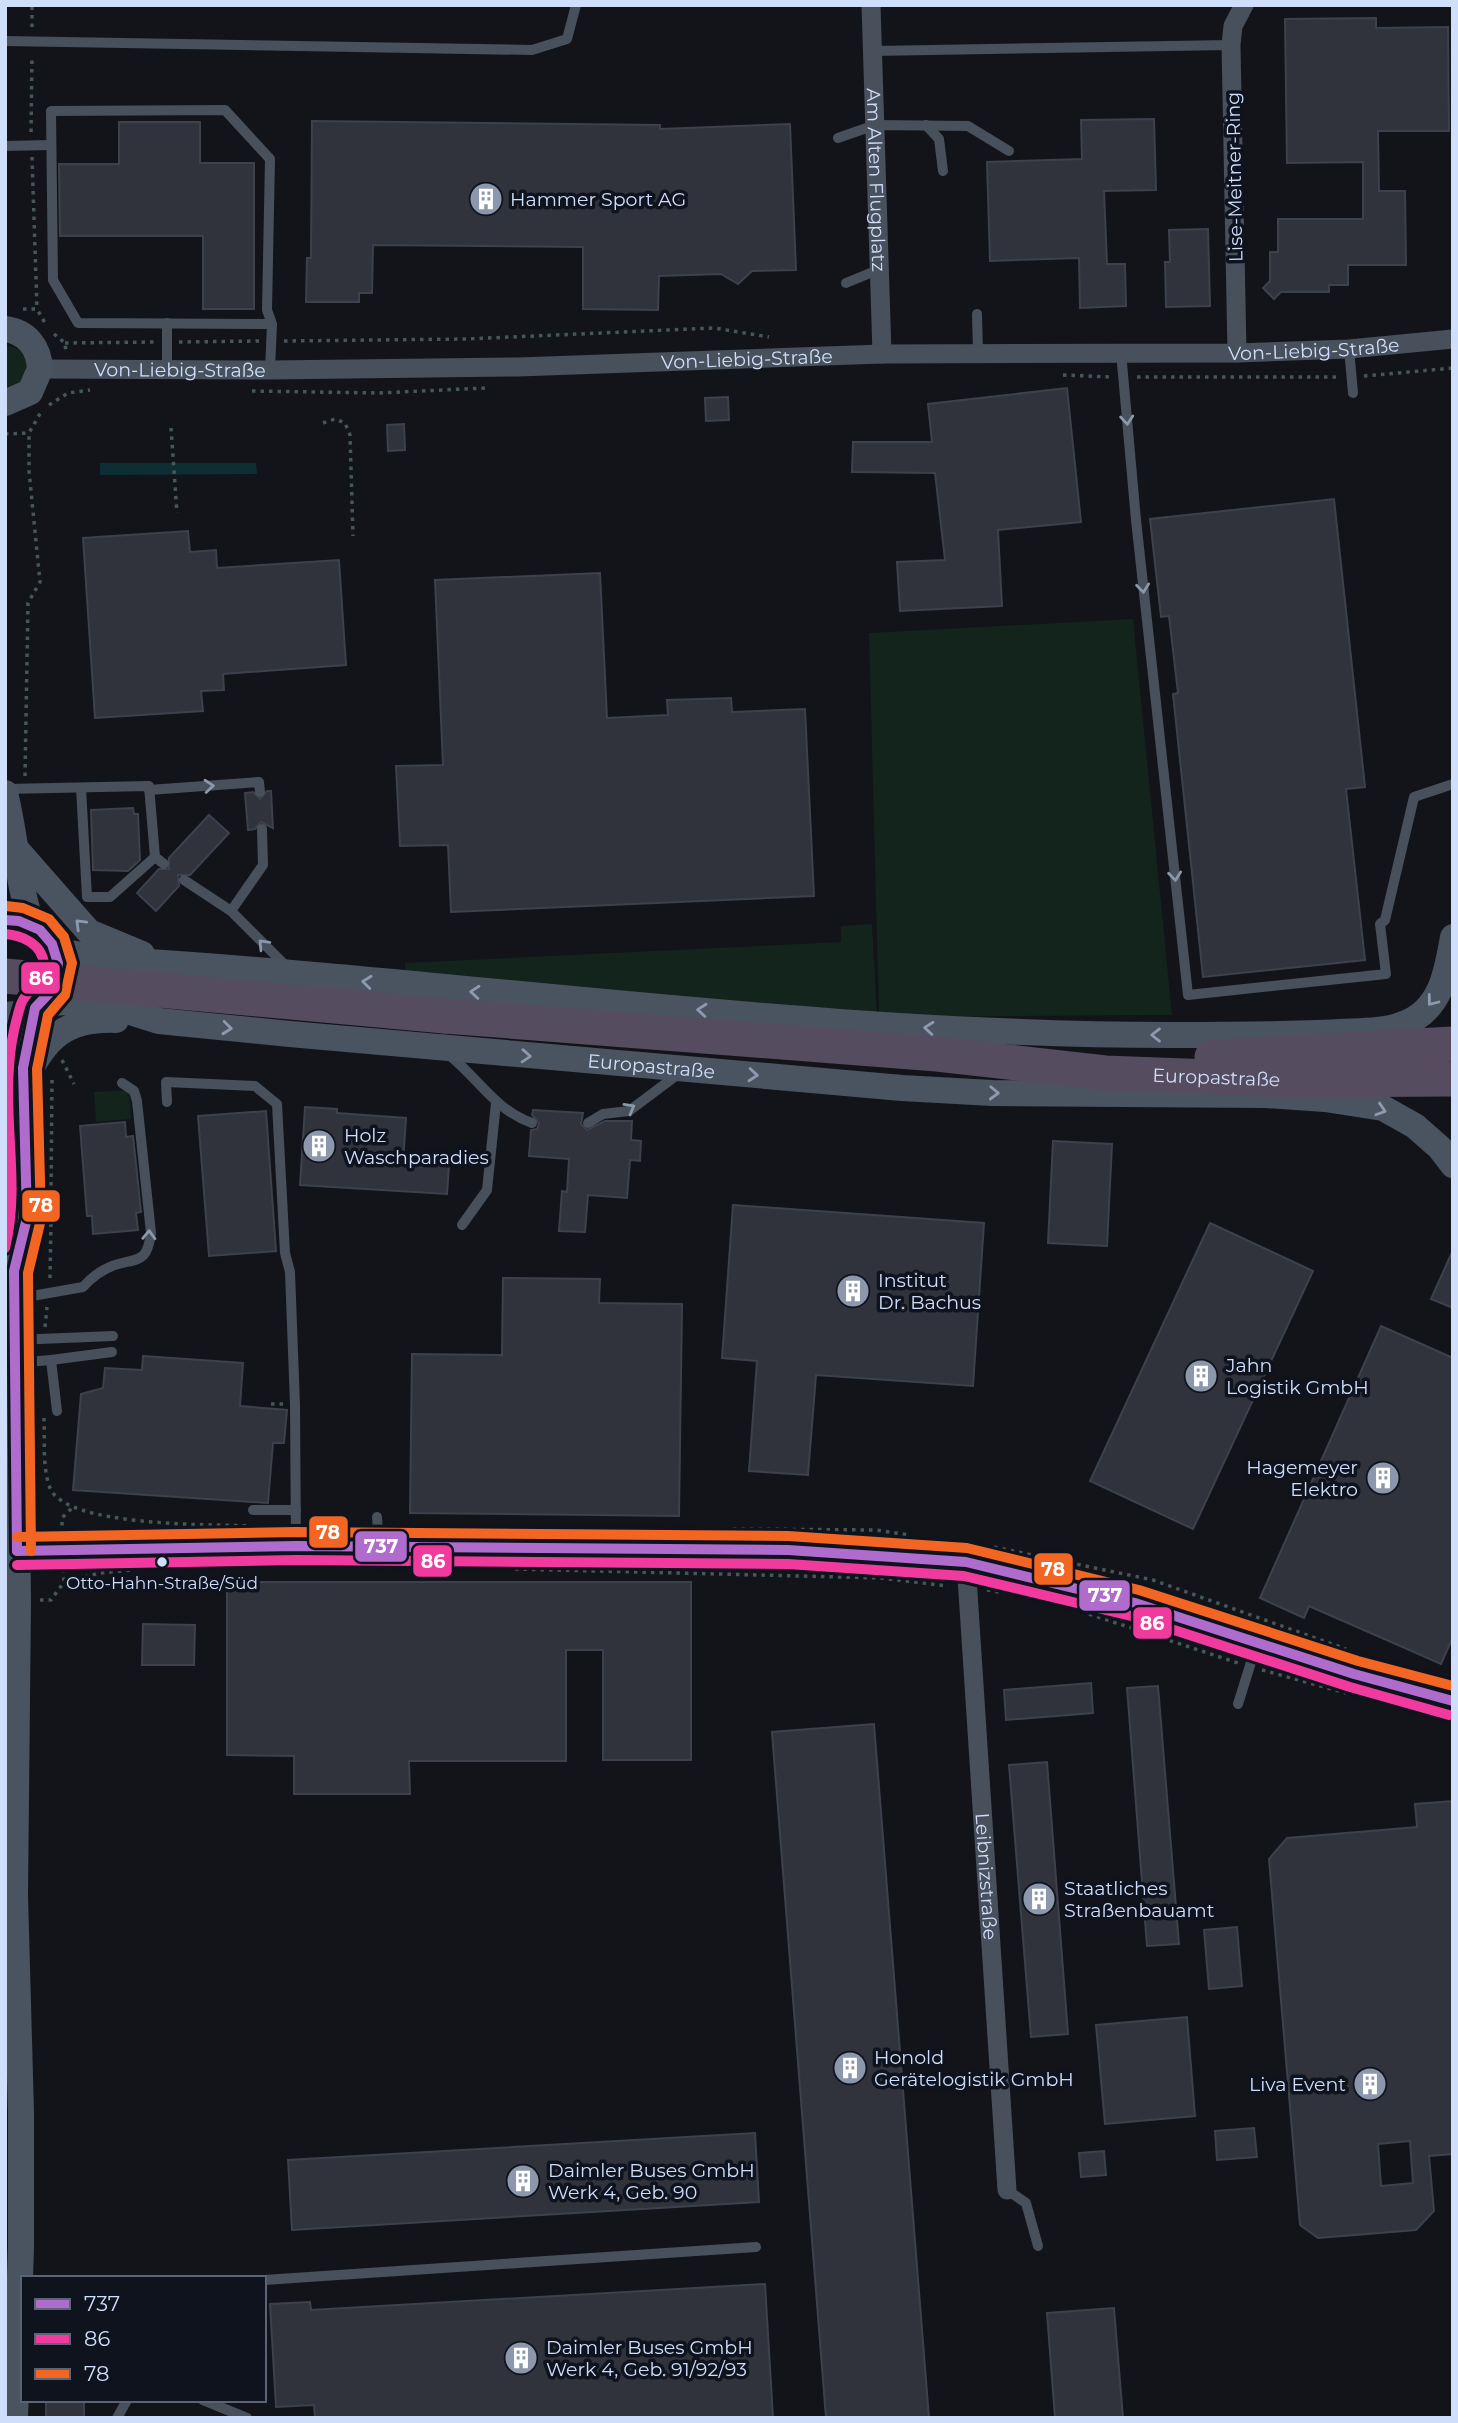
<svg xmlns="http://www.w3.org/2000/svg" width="1458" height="2423" font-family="Montserrat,sans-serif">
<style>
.green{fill:#12241c}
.water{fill:#0d2e35}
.building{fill:#30333c;stroke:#3c414d;stroke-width:2;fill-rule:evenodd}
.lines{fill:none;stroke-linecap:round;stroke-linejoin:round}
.path{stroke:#455757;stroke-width:3.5;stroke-dasharray:3.5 5;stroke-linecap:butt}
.lane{stroke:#47505b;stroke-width:10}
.street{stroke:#47505b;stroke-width:19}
.secondary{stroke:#4a5461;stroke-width:26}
.highway{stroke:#564c60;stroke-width:35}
.highway-bridge{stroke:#564c60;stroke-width:35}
.bus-1-casing{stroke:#0e131e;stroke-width:16}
.bus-2-casing{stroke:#0e131e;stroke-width:16}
.bus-3-casing{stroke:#0e131e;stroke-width:16}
.bus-1{stroke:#b06ccc;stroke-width:10}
.bus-2{stroke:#f13a9d;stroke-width:10}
.bus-3{stroke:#f26522;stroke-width:10}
.oneway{stroke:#8b97ab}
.oneway2{stroke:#8c99ae}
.bus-dot{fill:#cfdefb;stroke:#0e131e;stroke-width:2.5}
.labels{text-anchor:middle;stroke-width:7;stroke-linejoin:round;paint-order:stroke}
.bus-label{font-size:17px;fill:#cfdefb;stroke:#0e131e}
.street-label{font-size:19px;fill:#cfdefb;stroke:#0e131e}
.poi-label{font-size:19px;fill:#cfdefb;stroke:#0e131e;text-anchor:start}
.line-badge{stroke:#0e131e;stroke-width:2.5}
.badge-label{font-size:19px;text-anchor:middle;font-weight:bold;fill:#fff}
</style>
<rect width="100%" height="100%" fill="#12141a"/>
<g class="green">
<polygon points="5,345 19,349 28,361 24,383 5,393"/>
<polygon points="1133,619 1172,1015 879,1017 869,633"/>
<polygon points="872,924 877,1016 405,972 405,963 841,942 841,926"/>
<polygon points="129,1090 131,1119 96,1122 94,1092"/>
</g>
<polygon class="water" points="100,463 256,463 257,474 100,475"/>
<g class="building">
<polygon points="1376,18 1376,28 1448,27 1449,131 1378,131 1379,191 1405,191 1406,265 1348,265 1348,285 1329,285 1329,292 1281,292 1274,299 1263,288 1270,281 1270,252 1278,252 1278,219 1363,219 1363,162 1287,163 1285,19"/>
<polygon points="1154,119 1156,190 1104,191 1107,264 1125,264 1126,306 1080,308 1079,258 990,261 987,162 1082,159 1081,120"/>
<polygon points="312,121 660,125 660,129 790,124 796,270 752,271 738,284 721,274 659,276 658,310 583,309 583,247 373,245 372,293 359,293 359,302 306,302 307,258 311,258"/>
<polygon points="119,122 200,122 200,163 254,163 254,309 203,309 203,236 60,236 59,164 119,164"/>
<polygon points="1208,229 1210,306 1166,307 1165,262 1170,262 1169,230"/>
<polygon points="1067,388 1081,522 998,530 1002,606 900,611 897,562 945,560 935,473 852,472 853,442 932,442 928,404"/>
<polygon points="728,397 729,420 706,421 705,398"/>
<polygon points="404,424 405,450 388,451 387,425"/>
<polygon points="1334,499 1365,787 1346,789 1365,960 1203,977 1173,694 1178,693 1169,616 1161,617 1150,519"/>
<polygon points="188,531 190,552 216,550 217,568 339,560 346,665 223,674 224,690 201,691 203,711 95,718 83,538"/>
<polygon points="600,573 607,718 668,715 667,700 731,698 732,712 805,709 814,896 451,912 448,845 400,846 396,766 443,765 435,580"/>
<polygon points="267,791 271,791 273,828 261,822 255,829 248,830 245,793 253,792 260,799"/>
<polygon points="133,808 134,814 138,814 140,860 128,871 93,870 91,810"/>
<polygon points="209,815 229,833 190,875 178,875 179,886 156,911 137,893 159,869 169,869 169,858"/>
<polygon points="305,1107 337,1109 337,1113 406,1118 403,1163 449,1166 447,1194 300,1185"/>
<polygon points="533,1110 583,1113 581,1124 587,1130 605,1121 632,1121 631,1140 641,1141 640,1161 630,1160 627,1198 588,1195 585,1232 559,1231 562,1191 567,1192 569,1159 529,1156 531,1130 537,1129 539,1123 532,1115"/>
<polygon points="266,1111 276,1251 209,1256 198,1116"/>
<polygon points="125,1122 126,1137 133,1136 141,1212 136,1213 138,1230 93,1234 92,1216 87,1216 80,1126"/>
<polygon points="1053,1141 1112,1144 1107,1246 1048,1243"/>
<polygon points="733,1205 984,1223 973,1386 816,1375 808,1475 749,1471 757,1361 722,1358"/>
<polygon points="1210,1223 1313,1271 1193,1529 1090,1481"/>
<polygon points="1453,1250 1453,1308 1431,1299"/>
<polygon points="503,1278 600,1279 599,1303 682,1304 679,1516 410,1513 412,1354 502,1355"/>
<polygon points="1381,1326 1453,1358 1453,1637 1441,1664 1309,1606 1304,1618 1260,1598"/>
<polygon points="143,1356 243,1363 240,1406 287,1410 284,1443 273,1443 268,1503 73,1490 81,1394 103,1388 105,1368 142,1370"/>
<polygon points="227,1582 691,1582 691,1760 603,1760 603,1650 566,1650 566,1761 409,1761 410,1794 294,1794 294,1756 227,1755"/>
<polygon points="143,1624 195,1625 194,1665 142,1665"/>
<polygon points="1091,1683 1093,1713 1006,1720 1004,1690"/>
<polygon points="1158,1686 1179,1944 1147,1946 1127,1688"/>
<polygon points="874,1724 929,2418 826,2418 772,1732"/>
<polygon points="1047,1762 1068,2034 1031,2037 1009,1765"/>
<path d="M 1453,1801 L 1453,2154 L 1429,2156 L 1434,2211 L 1416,2230 L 1318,2238 L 1300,2225 L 1269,1859 L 1287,1838 L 1417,1827 L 1415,1804 ZM 1410,2141 L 1413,2183 L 1381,2186 L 1378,2144 Z"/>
<polygon points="1237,1927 1242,1986 1209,1989 1204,1930"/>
<polygon points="1187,2017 1195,2116 1105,2124 1096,2025"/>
<polygon points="1254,2128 1257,2157 1217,2160 1215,2131"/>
<polygon points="755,2133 759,2202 292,2230 288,2160"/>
<polygon points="1104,2151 1106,2175 1081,2177 1079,2153"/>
<polygon points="765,2284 773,2418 315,2418 314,2405 276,2407 270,2304 310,2302 311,2310"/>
<polygon points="1114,2308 1123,2418 1055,2418 1047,2313"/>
<rect x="46" y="2400" width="38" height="18"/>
</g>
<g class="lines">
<g class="path">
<polyline points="32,27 32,5"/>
<polyline points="31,132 32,56"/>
<polyline points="32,157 37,309"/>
<polyline points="23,309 37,309 45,323"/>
<polyline points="54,334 65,343 66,353"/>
<polyline points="284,341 466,339 714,328 769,337"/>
<polyline points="179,342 259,341"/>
<polyline points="65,343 154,342"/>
<polyline points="1063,375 1112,377"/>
<polyline points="1364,376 1453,368"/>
<polyline points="1137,377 1339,377"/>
<polyline points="252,391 379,393 485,388"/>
<polyline points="49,405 68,393 90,390"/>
<polyline points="323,423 335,419 345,423 350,435 353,536"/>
<polyline points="171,428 177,513"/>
<polyline points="5,434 29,433"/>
<polyline points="25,776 28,603 40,582 29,471 29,433 41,412"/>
<polyline points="62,1060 74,1084"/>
<polyline points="51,1194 52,1079"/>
<polyline points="50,1278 51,1223"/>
<polyline points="45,1327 47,1307"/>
<polyline points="271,1404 283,1404"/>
<path d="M 44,1418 C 45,1440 42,1467 50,1488 C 66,1527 209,1524 249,1526"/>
<polyline points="733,1529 875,1530 910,1535"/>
<polyline points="62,1534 62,1518 72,1508"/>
<polyline points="994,1547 1153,1580 1346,1649"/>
<polyline points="63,1569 64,1582 100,1573 133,1570"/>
<polyline points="515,1569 881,1578 948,1586"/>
<polyline points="987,1590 1004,1593"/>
<polyline points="40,1600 51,1600 64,1582"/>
<polyline points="1089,1614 1238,1663"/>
<polyline points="1262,1670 1346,1693"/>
</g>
<g class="lane">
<polyline points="5,41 532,50 567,39 576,5"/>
<polyline points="873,51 1231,45"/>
<polyline points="926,125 939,139 943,171"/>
<polyline points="838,138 875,125 968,126 1009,151"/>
<polyline points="5,146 51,145"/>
<polyline points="846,283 880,269"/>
<polyline points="977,314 978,352"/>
<polyline points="1349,349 1353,393"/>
<polyline points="1121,352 1136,520 1188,995 1386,974 1380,924 1385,920 1414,797 1453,784"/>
<polyline points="167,370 167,323"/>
<polyline points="270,370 272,324 267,310 270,159 225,110 51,111 53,280 78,323 272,324"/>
<polyline points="81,788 87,897 110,897 155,857"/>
<polyline points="5,789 149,786 155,857 164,864"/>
<polyline points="149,790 259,782 260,792"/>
<polyline points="184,880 231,911 286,966"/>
<polyline points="231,911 263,865 262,829"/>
<path d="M 449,1055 C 478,1078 495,1110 532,1123"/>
<polyline points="167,1102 166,1082 255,1086 277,1104 285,1253 290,1272 295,1405 296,1546"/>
<polyline points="588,1123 603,1114 629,1111 677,1075"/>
<polyline points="462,1225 487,1190 496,1103"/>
<path d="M 15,1299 L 83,1287 C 91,1278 103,1269 115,1265 C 139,1258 147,1263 151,1233 L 137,1101 L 134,1091 L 122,1083"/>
<polyline points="15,1340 113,1336"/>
<polyline points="51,1360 112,1352"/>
<polyline points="15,1363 51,1360 57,1411"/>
<polyline points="253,1510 296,1510"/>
<polyline points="377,1517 379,1547"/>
<polyline points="1238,1704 1257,1643"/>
<polyline points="1007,2190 1026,2203 1038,2246"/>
<polyline points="264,2280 756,2247"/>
<polyline points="203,2400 247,2418"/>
<polyline points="117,2418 127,2400"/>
</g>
<g class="street">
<path id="s1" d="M 871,5 L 882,354"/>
<polyline points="1237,353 1231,45 1233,26 1244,5"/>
<path id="s2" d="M 40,369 L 270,370 L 518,367 L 882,354 L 1237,353 L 1349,349 L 1453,339"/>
<polyline points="17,1551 296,1546 788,1550 907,1556 966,1562 1135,1603 1354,1674 1453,1701"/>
<path id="s3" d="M 966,1562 L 1007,2190"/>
</g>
<g class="secondary">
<path d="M 5,329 C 27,332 39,347 40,369 L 30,392 L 5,403"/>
<path d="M 5,793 C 16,837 17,882 32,925"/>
<polyline points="17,850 89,932 142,954"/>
<path d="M 5,920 C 31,921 51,933 57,960"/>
<path d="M 52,944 L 65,952 L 102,959 C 458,980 813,1035 1170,1035 C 1227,1035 1283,1035 1340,1032 C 1360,1031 1383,1032 1403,1024 C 1441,1011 1447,972 1453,937"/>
<path id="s4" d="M 42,1004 L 65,1002 L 108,1005 L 159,1021 L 290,1034 L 902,1088 L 992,1093 L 1265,1095 L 1325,1099 L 1383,1108 L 1415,1126 L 1440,1148 L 1453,1165"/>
<polyline points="5,1015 27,1013 46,999"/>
<path d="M 25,1081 C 45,1037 67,1018 116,1020"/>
<polyline points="5,1232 14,1271 18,1601 15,1895 21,2112 21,2248 15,2418"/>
<polyline points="15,1266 27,1218 23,1068 35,1008"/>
</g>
<g class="highway">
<path id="s5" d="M 445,1016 L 937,1054 L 1105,1073 L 1295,1080 L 1453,1079"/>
<polyline points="1212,1057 1453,1044"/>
</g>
<polyline class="highway-bridge" points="5,976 445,1016"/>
<defs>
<g id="bus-1">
<polyline points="5,920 19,921 40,930 52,944 58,963 53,989 35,1008 23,1068 27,1218 14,1271 17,1551"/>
<polyline points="17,1551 296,1546 788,1550 966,1562 1135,1603 1354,1674 1453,1701"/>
</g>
<g id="bus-2">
<path d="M 5,934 C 22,935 42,944 44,964 C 45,984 27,988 21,1004 C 15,1023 10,1048 9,1067 C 4,1128 20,1187 5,1248"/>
<polyline points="17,1565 296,1560 788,1564 964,1576 1131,1616 1350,1687 1449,1715"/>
</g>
<g id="bus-3">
<polyline points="6,906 23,908 49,919 64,937 72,963 65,995 48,1015 37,1069 41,1219 28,1273 31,1551"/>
<polyline points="17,1537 296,1532 788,1536 967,1548 1139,1590 1358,1661 1453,1686"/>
</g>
</defs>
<use href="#bus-1" class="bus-1-casing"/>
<use href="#bus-2" class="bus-2-casing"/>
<use href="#bus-3" class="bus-3-casing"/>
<use href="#bus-1" class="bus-1"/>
<use href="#bus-2" class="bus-2"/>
<use href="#bus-3" class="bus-3"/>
</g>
<defs><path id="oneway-chevron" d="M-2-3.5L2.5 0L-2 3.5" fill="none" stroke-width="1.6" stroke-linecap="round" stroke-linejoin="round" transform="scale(1.75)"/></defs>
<g class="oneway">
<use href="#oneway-chevron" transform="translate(1127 420) rotate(85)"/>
<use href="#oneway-chevron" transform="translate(1143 588) rotate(84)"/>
<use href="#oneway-chevron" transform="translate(209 786) rotate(-5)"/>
<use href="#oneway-chevron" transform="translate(1175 876) rotate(84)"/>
<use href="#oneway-chevron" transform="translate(263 944) rotate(-134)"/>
<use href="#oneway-chevron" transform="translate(630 1108) rotate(-30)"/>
<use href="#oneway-chevron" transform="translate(149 1235) rotate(-88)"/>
</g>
<g class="oneway2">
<use href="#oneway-chevron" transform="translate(80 924) rotate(-136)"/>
<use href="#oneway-chevron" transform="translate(367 982) rotate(-174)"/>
<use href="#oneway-chevron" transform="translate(475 992) rotate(-175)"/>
<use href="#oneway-chevron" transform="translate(1432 1001) rotate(128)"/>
<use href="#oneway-chevron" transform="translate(702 1010) rotate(-175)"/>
<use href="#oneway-chevron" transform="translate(227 1028) rotate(6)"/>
<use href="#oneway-chevron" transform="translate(929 1028) rotate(-175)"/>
<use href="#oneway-chevron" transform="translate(1156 1035) rotate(180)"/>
<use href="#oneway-chevron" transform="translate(526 1056) rotate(4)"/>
<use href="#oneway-chevron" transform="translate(753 1075) rotate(5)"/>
<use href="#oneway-chevron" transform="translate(994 1093) rotate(2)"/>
<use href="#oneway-chevron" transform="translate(1381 1110) rotate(18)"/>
</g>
<defs>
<symbol id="building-disc" viewBox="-11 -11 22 22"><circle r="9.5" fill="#8d97ac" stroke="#0e131e"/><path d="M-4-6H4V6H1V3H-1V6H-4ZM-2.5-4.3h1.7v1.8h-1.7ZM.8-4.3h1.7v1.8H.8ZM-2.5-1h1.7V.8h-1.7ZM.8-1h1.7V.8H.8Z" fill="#fff"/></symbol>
</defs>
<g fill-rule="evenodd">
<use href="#building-disc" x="467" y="180" width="38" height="38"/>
<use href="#building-disc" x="300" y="1127" width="38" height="38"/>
<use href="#building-disc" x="834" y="1272" width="38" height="38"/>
<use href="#building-disc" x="1182" y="1357" width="38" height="38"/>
<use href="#building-disc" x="1364" y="1459" width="38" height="38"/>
<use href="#building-disc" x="1020" y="1880" width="38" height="38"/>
<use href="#building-disc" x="831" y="2049" width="38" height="38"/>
<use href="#building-disc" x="1351" y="2065" width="38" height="38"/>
<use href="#building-disc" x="504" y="2162" width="38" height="38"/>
<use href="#building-disc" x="502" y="2339" width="38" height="38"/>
</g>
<circle class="bus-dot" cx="162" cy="1562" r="6"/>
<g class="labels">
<g class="bus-label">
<text x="162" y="1589">Otto-Hahn-Straße/Süd</text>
</g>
<g class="street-label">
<text transform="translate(1234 177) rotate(-91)" y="7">Lise-Meitner-Ring</text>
<text dy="7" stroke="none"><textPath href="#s1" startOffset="175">Am Alten Flugplatz</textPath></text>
<text dy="7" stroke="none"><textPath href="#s2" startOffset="1274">Von-Liebig-Straße</textPath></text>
<text dy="7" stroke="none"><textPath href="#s2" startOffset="707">Von-Liebig-Straße</textPath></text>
<text dy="7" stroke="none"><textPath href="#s2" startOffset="140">Von-Liebig-Straße</textPath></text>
<text dy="7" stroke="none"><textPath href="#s4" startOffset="614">Europastraße</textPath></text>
<text dy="7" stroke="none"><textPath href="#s5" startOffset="774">Europastraße</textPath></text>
<text dy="7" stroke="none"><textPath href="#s3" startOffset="315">Leibnizstraße</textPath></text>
</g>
<g class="poi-label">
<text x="510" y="206">Hammer Sport AG</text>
<text x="344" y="1142">Holz<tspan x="344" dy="22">Waschparadies</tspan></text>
<text x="878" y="1287">Institut<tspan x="878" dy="22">Dr. Bachus</tspan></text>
<text x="1226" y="1372">Jahn<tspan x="1226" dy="22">Logistik GmbH</tspan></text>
<text x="1358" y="1474" text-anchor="end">Hagemeyer<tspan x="1358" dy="22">Elektro</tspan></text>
<text x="1064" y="1895">Staatliches<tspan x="1064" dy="22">Straßenbauamt</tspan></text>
<text x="874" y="2064">Honold<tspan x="874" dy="22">Gerätelogistik GmbH</tspan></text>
<text x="1346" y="2091" text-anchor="end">Liva Event</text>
<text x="548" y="2177">Daimler Buses GmbH<tspan x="548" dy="22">Werk 4, Geb. 90</tspan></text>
<text x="546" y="2354">Daimler Buses GmbH<tspan x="546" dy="22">Werk 4, Geb. 91/92/93</tspan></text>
</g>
</g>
<g class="line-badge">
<rect x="20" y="961" width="41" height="34" rx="7" fill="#f13a9d"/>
<rect x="21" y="1189" width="40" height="34" rx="7" fill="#f26522"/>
<rect x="308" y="1515" width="41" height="34" rx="7" fill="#f26522"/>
<rect x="354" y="1530" width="54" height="33" rx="7" fill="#b06ccc"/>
<rect x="412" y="1544" width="41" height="34" rx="7" fill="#f13a9d"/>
<rect x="1033" y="1552" width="41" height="34" rx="7" fill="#f26522"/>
<rect x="1078" y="1579" width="53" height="33" rx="7" fill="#b06ccc"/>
<rect x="1132" y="1606" width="41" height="34" rx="7" fill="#f13a9d"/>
</g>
<g class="badge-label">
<text x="41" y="985">86</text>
<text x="41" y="1212">78</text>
<text x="328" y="1539">78</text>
<text x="381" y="1553">737</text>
<text x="433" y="1568">86</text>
<text x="1053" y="1576">78</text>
<text x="1105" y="1602">737</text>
<text x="1152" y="1630">86</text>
</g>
<rect width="1458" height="2423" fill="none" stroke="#cfdefb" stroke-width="14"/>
<rect x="21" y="2276" width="245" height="126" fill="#0e131e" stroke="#5b6476" stroke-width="2"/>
<rect x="35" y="2299" width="35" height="10" fill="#b06ccc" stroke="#5b6476" stroke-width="2"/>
<text x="84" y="2311" font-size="21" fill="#cfdefb">737</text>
<rect x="35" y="2334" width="35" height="10" fill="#f13a9d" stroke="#5b6476" stroke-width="2"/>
<text x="84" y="2346" font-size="21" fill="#cfdefb">86</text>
<rect x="35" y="2369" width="35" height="10" fill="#f26522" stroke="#5b6476" stroke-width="2"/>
<text x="84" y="2381" font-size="21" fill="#cfdefb">78</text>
</svg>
